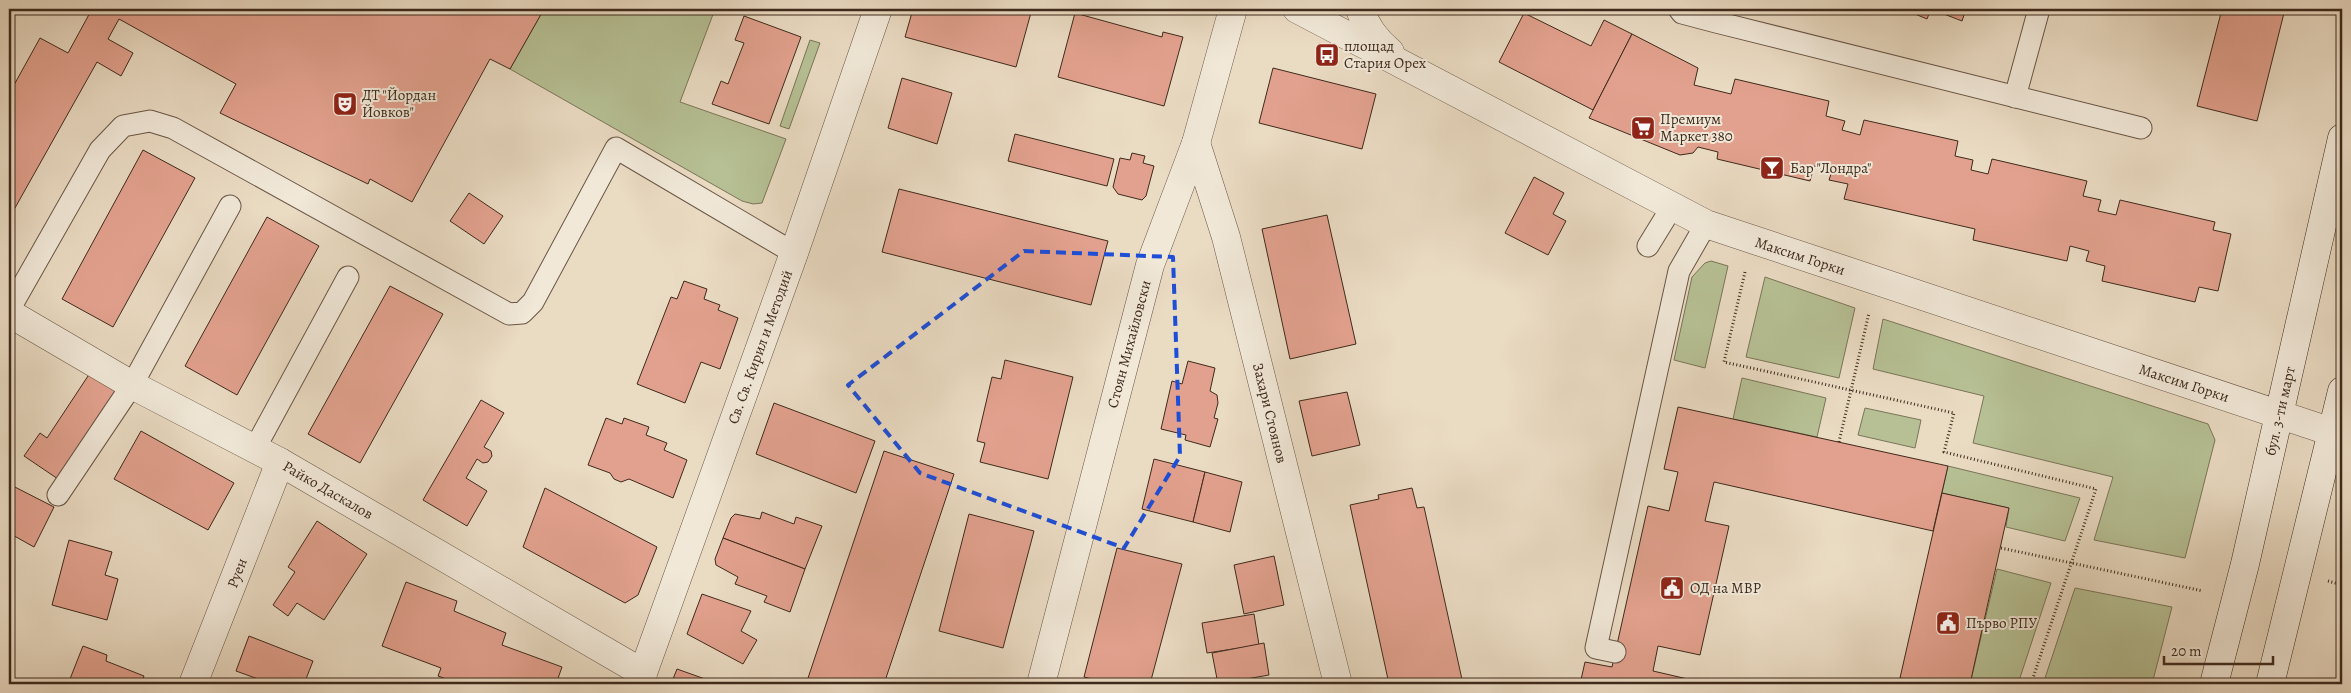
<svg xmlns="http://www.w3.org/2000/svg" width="2351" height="693" font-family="Alegreya,serif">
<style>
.green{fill:#b6c094;stroke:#7a7558}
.building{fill:#e2a18e;stroke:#3e2a1c}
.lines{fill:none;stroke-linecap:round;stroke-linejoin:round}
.lane-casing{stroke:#695646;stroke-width:23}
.street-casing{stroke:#695646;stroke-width:29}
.secondary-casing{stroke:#3e2a1c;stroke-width:29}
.path{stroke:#3e2a1c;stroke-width:3;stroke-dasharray:1 2.5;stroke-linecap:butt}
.lane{stroke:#f1e8d8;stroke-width:21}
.street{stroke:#f1e8d8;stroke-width:28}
.secondary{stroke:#f1e8d8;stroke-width:28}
.marked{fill:none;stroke:#1d4ed8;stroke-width:4;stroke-dasharray:10 6;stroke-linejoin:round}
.labels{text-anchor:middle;stroke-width:4;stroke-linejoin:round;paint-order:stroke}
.poi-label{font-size:15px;fill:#3e2a1c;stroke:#f1e8d8;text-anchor:start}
.street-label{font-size:15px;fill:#3e2a1c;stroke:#f1e8d8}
</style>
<rect width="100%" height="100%" fill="#eadbc3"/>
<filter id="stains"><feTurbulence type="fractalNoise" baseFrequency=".004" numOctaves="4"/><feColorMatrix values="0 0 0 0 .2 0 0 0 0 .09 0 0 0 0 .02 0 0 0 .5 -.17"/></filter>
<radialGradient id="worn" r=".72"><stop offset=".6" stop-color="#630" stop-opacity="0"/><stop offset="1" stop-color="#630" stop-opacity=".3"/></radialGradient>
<g class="green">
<polygon points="544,9 715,9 680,102 786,139 762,203 753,204 742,201 510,69"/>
<polygon points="810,40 820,43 789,129 780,126"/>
<polygon points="1711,261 1728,266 1705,368 1674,360 1692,277 1705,263"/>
<polygon points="1765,277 1855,308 1839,378 1746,357"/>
<polygon points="1883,319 2208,424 2215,440 2185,558 2094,540 2113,477 1973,443 1984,396 1873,369"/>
<polygon points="1742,378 1826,398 1817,437 1733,419"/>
<polygon points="1865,408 1921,420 1915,448 1858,435"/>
<polygon points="1948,466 2080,498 2065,541 2006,527 2009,508 1942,493"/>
<polygon points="1997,569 2051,583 2018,684 1970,684"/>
<polygon points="2075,588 2172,607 2152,684 2043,684"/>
</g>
<g class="building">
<polygon points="92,9 544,9 510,69 490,59 412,202 370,179 368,184 220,113 236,84 119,19 108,39 133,53 121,76 97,62 11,215 9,214 9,94 40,38 68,53"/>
<polygon points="913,9 1032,9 1016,67 905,37"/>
<polygon points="1903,9 1966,9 1962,21 1931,9 1927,19"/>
<polygon points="2222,9 2285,9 2257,121 2197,106"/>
<polygon points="1075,13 1162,37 1163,32 1183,37 1164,106 1058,77"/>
<polygon points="1524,13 1591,46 1604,20 1632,34 1593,110 1499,62"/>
<polygon points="744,16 801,37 769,124 712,104 721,81 728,84 744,43 735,40"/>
<polygon points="1632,34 1698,68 1694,85 1731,94 1735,79 1829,101 1826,116 1845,121 1842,130 1860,135 1864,120 1958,141 1955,156 1973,160 1971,170 1988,174 1992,159 2087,181 2083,196 2101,200 2098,211 2116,215 2120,200 2215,222 2213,230 2231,234 2218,291 2199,287 2195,302 2102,281 2105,266 2086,261 2089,251 2070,246 2067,261 1973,240 1975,229 1844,199 1848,184 1829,180 1832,171 1814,166 1810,181 1717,159 1718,152 1698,147 1693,153 1680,155 1589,118"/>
<polygon points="1273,68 1376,94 1362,149 1259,123"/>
<polygon points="902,78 952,93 937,144 888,128"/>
<polygon points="1015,134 1114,159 1107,186 1008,161"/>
<polygon points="143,150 195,178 113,327 62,299"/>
<polygon points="1132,153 1145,156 1143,163 1154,166 1146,196 1142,200 1118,194 1113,187 1120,158 1130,160"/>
<polygon points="1534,177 1564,193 1553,214 1566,221 1548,255 1505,233"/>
<polygon points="899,189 1108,241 1091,305 882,252"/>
<polygon points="469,193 503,216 484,244 450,221"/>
<polygon points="1327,215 1356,344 1290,359 1262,229"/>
<polygon points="267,217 319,246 237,395 185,366"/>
<polygon points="684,281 707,289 704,299 720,305 718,310 738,318 720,369 701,362 685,403 637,384 671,297 677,299"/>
<polygon points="390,286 443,314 360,463 308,434"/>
<polygon points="1005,360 1073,377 1048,479 980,462 985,443 977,441 992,377 1001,379"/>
<polygon points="1188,361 1215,368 1210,391 1217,395 1218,403 1214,418 1218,419 1210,447 1185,440 1186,435 1161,429 1172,381 1182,384"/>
<polygon points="90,373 117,391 58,479 24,456 40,433 47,438"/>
<polygon points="1347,392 1360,445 1312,456 1299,401"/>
<polygon points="481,400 504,413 484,447 491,451 492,456 488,462 483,463 477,459 466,478 487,491 467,526 423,500"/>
<polygon points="774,403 875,441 856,493 756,454"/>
<polygon points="1678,407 1948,466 1933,531 1714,482 1705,521 1729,526 1700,655 1658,646 1653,671 1692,680 1691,684 1580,684 1585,662 1612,667 1648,506 1669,511 1678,472 1664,469"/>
<polygon points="606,418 622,424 624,418 649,427 646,435 667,443 664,450 687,460 673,498 629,479 621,482 614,479 610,473 588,465"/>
<polygon points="141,431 234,483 208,530 114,479"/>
<polygon points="884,451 954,474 884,684 806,684"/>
<polygon points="1154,459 1205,472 1193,522 1142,509"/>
<polygon points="1205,472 1242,482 1230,532 1193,522"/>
<polygon points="9,484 54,507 34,547 9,533"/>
<polygon points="545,488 657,547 638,595 625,603 523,547"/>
<polygon points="1412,488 1417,508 1424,507 1463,684 1389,684 1350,505 1379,499 1378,495"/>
<polygon points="1942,493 2009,508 1970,684 1929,684 1900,678"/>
<polygon points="762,512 794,524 796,517 822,526 805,569 723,538 731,518 735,514 760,519"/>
<polygon points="969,514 1034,531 1003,648 939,631"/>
<polygon points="317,521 367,554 324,620 297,603 288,616 273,605 295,572 288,567"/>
<polygon points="723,538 805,569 790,612 764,602 767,596 735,584 738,577 716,565 715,559"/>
<polygon points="69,540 112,552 105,575 118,579 107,620 52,605"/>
<polygon points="1117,548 1182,564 1150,684 1111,684 1084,677"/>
<polygon points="1274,556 1284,605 1244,614 1234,565"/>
<polygon points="406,582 457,601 454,611 506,633 502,645 562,667 556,684 460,684 438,676 441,668 382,646"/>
<polygon points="702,594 751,611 741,631 757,640 743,664 687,634"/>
<polygon points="1254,614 1259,645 1207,653 1202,623"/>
<polygon points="249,636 313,661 304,684 256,684 258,679 236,671"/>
<polygon points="1264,643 1269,675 1218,684 1212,653"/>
<polygon points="83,646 107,655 106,661 144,676 141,684 68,684"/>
<polygon points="677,669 719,684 671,684"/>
</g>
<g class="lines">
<defs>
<g id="lane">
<polyline points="1679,9 1682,13 1716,22 2141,128"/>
<polyline points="2015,97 2039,9"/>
<polyline points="1648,246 1672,207"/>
<polyline points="9,310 100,150 123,126 150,121 173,128 509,314 522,313 533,302 616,148 794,253"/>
<polyline points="254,450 348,277"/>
<polyline points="58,495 132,385 230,206"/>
<polyline points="1615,652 1596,648 1679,271 1706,224"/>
</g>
<g id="street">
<polyline points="1297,9 1706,224 2332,432"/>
<path d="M 1360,9 C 1365,25 1377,41 1390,52"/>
<polyline points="1196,143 1226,237 1338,684"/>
<polyline points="9,313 132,385 280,462 643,673"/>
<polyline points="193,684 280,462"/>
<polyline points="639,684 794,253 878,9"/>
<polyline points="1041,684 1150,265 1196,143 1233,9"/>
</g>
<g id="secondary">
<polyline points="2214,684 2245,564 2342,138"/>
<polyline points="2270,684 2342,391"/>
</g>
</defs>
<use href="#lane" class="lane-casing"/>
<use href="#street" class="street-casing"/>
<use href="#secondary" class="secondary-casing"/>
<g class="path">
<polyline points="1745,272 1724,362 1954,413 1944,452 2096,489 2031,684"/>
<polyline points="1839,442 1869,313"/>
<polyline points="2001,548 2203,591"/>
<polyline points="2328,581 2342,585"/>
</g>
<use href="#lane" class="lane"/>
<use href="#street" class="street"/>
<use href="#secondary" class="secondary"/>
</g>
<path class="marked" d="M 1024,251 L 1173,257 L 1180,456 L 1124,548 L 920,473 L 848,385 Z"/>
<defs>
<symbol id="bus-square" viewBox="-11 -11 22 22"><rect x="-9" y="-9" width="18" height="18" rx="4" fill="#8f2418" stroke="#f1e8d8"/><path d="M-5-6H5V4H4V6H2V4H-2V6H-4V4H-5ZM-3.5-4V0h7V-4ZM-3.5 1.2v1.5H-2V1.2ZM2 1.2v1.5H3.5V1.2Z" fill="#fff"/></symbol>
<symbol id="theatre-square" viewBox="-11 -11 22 22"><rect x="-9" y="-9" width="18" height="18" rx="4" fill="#8f2418" stroke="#f1e8d8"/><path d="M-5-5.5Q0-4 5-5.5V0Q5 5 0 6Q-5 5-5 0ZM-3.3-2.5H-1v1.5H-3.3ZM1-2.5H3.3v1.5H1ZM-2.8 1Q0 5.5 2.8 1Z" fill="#fff"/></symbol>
<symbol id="supermarket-square" viewBox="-11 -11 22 22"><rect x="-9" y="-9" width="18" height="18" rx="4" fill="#8f2418" stroke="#f1e8d8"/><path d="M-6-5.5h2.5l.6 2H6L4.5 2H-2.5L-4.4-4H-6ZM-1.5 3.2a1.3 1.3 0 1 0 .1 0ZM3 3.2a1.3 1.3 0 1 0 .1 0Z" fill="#fff"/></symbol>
<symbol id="bar-square" viewBox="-11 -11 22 22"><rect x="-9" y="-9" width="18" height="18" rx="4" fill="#8f2418" stroke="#f1e8d8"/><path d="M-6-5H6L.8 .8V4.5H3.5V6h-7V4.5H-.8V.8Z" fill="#fff"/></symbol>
<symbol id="civic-square" viewBox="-11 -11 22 22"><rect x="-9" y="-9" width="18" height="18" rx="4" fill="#8f2418" stroke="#f1e8d8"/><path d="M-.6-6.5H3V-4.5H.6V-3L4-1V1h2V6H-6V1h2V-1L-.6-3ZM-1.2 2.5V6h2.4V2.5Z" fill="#fff"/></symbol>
</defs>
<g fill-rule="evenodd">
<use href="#bus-square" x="1313" y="41" width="28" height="28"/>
<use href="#theatre-square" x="331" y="90" width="28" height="28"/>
<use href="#supermarket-square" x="1629" y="114" width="28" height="28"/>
<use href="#bar-square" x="1758" y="154" width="28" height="28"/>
<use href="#civic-square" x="1658" y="574" width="28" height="28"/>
<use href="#civic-square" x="1934" y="609" width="28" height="28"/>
</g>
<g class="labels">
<g class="poi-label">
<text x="1344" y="51">площад<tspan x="1344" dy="17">Стария Орех</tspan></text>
<text x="362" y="100">ДТ "Йордан<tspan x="362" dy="17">Йовков"</tspan></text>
<text x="1660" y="124">Премиум<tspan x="1660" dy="17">Маркет 380</tspan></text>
<text x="1790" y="173">Бар "Лондра"</text>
<text x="1690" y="593">ОД на МВР</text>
<text x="1966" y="628">Първо РПУ</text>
</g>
<g class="street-label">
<text transform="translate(1800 256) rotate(18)" y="5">Максим Горки</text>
<text transform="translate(1129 344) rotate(-75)" y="5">Стоян Михайловски</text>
<text transform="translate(760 347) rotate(-70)" y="5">Св. Св. Кирил и Методий</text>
<text transform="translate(2184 383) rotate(18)" y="5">Максим Горки</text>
<text transform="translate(2280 411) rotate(-77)" y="5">бул. 3-ти март</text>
<text transform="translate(1270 413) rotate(76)" y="5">Захари Стоянов</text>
<text transform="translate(328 490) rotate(30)" y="5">Райко Даскалов</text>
<text transform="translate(237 573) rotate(-69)" y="5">Руен</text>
</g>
</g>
<rect width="2351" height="693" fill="none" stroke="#eadbc3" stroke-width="30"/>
<rect x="10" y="10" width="2331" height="673" fill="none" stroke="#3e2a1c" stroke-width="2.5"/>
<rect x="15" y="15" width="2321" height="663" fill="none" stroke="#3e2a1c"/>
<path d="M2164 656v8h109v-8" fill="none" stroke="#3e2a1c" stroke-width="2.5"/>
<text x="2171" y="656" font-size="15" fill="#3e2a1c" stroke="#f1e8d8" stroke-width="4" paint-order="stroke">20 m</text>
<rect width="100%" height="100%" filter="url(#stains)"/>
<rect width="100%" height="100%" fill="url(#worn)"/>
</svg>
